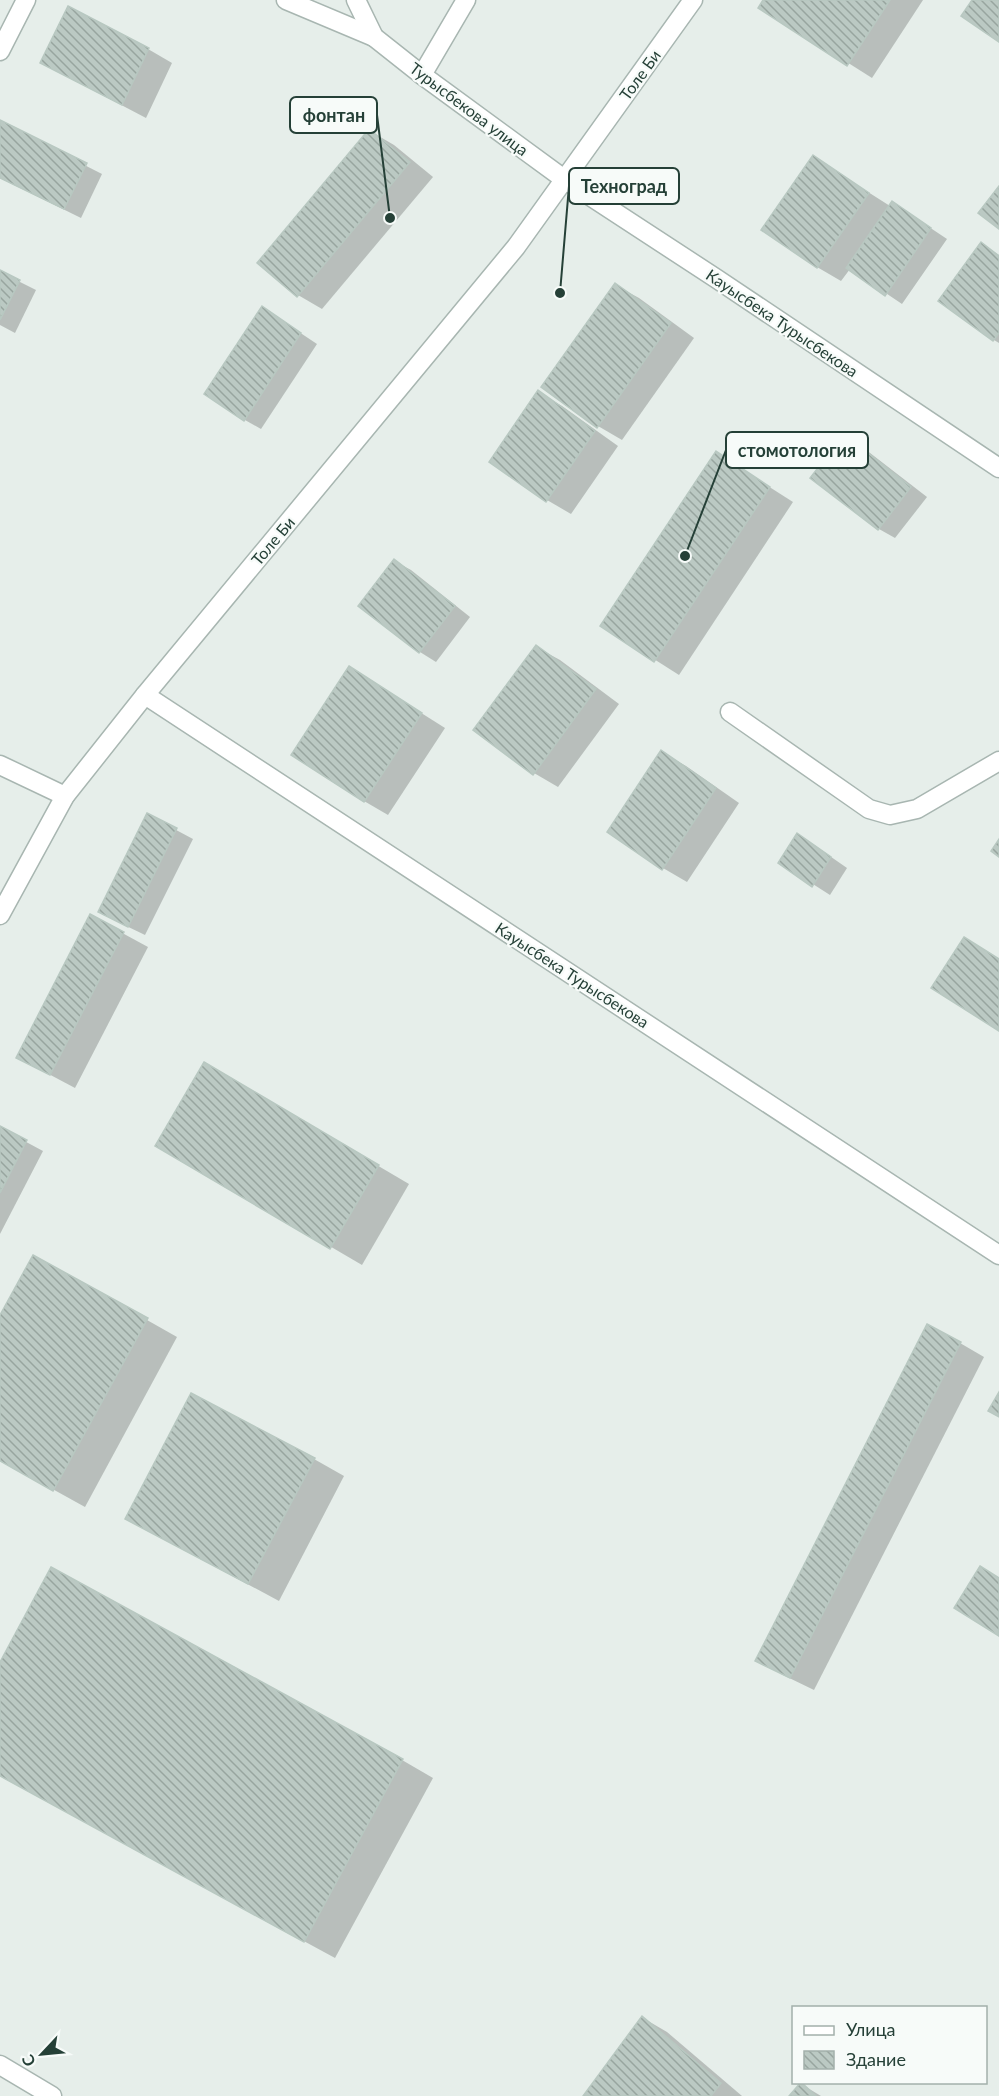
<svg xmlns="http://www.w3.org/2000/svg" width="999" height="2096" font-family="Lato,sans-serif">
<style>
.shadow{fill:#0003}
.building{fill:url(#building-back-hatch);stroke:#b8c8c1;stroke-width:1.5}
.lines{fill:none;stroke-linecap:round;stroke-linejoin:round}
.minor-casing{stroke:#a8b6b1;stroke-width:21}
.tertiary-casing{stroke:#a8b6b1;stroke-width:21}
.minor{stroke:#fff;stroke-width:18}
.tertiary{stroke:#fff;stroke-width:18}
.labels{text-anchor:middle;stroke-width:4.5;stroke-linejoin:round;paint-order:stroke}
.street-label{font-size:16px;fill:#254037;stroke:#f7fbf9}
.leader{fill:none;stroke:#254037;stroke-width:2}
.callout-dot{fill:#254037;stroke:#f7fbf9;stroke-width:2}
.callout{fill:#f7fbf9;stroke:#254037;stroke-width:2}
.callout-label{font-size:18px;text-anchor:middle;font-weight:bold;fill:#254037}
</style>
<defs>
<pattern id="building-back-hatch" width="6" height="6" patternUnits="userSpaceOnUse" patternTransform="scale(1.5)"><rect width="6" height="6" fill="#bbc9c3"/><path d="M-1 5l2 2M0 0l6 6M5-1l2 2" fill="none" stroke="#98a59f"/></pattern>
</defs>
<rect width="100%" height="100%" fill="#e6eeea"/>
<g class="shadow">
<polygon points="764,0 923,0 872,78 760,7"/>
<polygon points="148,49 172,63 146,118 66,76"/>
<polygon points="0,122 102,174 81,218 0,178"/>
<polygon points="370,131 394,145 433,177 322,309 298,295"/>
<polygon points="813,157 890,206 908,213 947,239 902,304 850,269 841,281 817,267"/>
<polygon points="981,244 999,255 999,343 994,340"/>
<polygon points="0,272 36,290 15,333 0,325"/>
<polygon points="615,285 639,298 694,338 622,440 598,426"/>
<polygon points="263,308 317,344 261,429 245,420"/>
<polygon points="538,392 562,406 618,446 571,514 547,500"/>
<polygon points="845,436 861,446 927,497 895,538 879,529"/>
<polygon points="716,453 793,502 679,675 602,626"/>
<polygon points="394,561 411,570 470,617 436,662 420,652 360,606"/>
<polygon points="536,647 560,660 619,704 558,787 534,773"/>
<polygon points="350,668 445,728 388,815 364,801"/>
<polygon points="661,752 686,766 739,803 687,882 663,868"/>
<polygon points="148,815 193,839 145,935 116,921"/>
<polygon points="814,845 847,868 830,895 780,863"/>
<polygon points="91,916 148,947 75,1088 43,1071"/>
<polygon points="205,1064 409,1184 362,1265 157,1145"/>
<polygon points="0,1128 43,1151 0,1234"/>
<polygon points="0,1318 147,1320 177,1337 85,1507 0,1460"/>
<polygon points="960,1343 984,1357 814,1690 781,1674"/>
<polygon points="314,1459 344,1476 279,1601 158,1536"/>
<polygon points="0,1665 402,1760 433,1778 335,1958 0,1776"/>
<polygon points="643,2018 667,2032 742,2096 585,2096"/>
<polygon points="801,2084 821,2096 791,2096"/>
</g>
<g class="building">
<polygon points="763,0 890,0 847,66 758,8"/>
<polygon points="972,0 999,0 999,42 961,16"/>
<polygon points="68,6 149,48 122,105 40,63"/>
<polygon points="0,120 87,163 64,209 0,178"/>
<polygon points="369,129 410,162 297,297 257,263"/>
<polygon points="813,155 869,193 817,268 761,230"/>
<polygon points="999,186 999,229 978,213"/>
<polygon points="892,201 931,228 885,296 846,268"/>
<polygon points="981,242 999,256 999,333 993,341 938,301"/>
<polygon points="0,270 20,280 0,320"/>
<polygon points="615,283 671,323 597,428 541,387"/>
<polygon points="262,306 301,333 244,421 204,394"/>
<polygon points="538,390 595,431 546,502 489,462"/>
<polygon points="844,434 911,487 878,530 810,478"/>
<polygon points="716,451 770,487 654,662 600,626"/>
<polygon points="394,559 455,606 419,653 358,606"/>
<polygon points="536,645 596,689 533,775 473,730"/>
<polygon points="349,666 422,713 364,802 291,755"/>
<polygon points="661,750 716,788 662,870 607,832"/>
<polygon points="147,813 177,828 128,927 98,912"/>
<polygon points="797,833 831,857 812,887 778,863"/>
<polygon points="999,839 999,857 991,851"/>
<polygon points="90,914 124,932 50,1075 16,1058"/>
<polygon points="964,937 999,959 999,1031 931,988"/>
<polygon points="204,1062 379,1165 330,1249 155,1146"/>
<polygon points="0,1126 27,1140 0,1193"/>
<polygon points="33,1255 148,1318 53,1491 0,1461 0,1315"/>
<polygon points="927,1324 961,1342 790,1678 755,1661"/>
<polygon points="999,1392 999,1417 988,1411"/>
<polygon points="191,1393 315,1458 248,1584 125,1519"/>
<polygon points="980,1566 999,1578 999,1636 954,1608"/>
<polygon points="51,1567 403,1759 304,1942 0,1776 0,1662"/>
<polygon points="642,2016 721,2083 711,2096 583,2096"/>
<polygon points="801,2082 816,2096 789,2096"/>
</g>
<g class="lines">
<defs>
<g id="minor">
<polyline points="286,0 374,37"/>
<polyline points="0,51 26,0"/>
<polyline points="422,75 466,0"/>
<polyline points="564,179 717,279 999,468"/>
<polyline points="145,695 999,1255"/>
<polyline points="730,712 869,809 890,815 917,809 999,761"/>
<polyline points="0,765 65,796"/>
<polyline points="0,2065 52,2096"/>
</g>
<g id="tertiary">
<polyline points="356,0 374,37 422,75 564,179"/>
<polyline points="0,915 65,796 145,695 516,247 693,0"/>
</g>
</defs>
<use href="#minor" class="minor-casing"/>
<use href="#tertiary" class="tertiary-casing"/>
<use href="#minor" class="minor"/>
<use href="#tertiary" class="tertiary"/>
</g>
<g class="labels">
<g class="street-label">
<text transform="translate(640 75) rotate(-54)" y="6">Толе Би</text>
<text transform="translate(469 109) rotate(37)" y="6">Турысбекова улица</text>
<text transform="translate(782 323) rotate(34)" y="6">Кауысбека Турысбекова</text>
<text transform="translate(273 541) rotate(-50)" y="6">Толе Би</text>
<text transform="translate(572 975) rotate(33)" y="6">Кауысбека Турысбекова</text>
</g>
</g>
<path class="leader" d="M390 218L377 115M560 293L569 186M685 556L726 450"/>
<g class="callout-dot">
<circle cx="390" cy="218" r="6"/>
<circle cx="560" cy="293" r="6"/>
<circle cx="685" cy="556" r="6"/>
</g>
<g class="callout">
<rect x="290" y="97" width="87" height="36" rx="6"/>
<rect x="569" y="168" width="110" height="36" rx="6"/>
<rect x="726" y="432" width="142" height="36" rx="6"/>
</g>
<g class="callout-label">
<text x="334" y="122">фонтан</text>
<text x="624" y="193">Техноград</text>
<text x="797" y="457">стомотология</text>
</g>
<rect x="792" y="2006" width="195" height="78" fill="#f7fbf9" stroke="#a3b0ab" stroke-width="1.5"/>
<rect x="804" y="2026" width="30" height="9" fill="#ffffff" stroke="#a3b0ab" stroke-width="1.5"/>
<text x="846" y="2036" font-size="18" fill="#254037">Улица</text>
<rect x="804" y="2051" width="30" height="18" fill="url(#building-back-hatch)" stroke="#a3b0ab" stroke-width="1.5"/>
<text x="846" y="2066" font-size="18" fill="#254037">Здание</text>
<g transform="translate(42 2054) rotate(244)" stroke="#f7fbf9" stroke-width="4.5" paint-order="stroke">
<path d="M0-4.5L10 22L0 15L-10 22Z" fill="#254037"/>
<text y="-9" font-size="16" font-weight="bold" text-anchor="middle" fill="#254037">С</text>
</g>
</svg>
